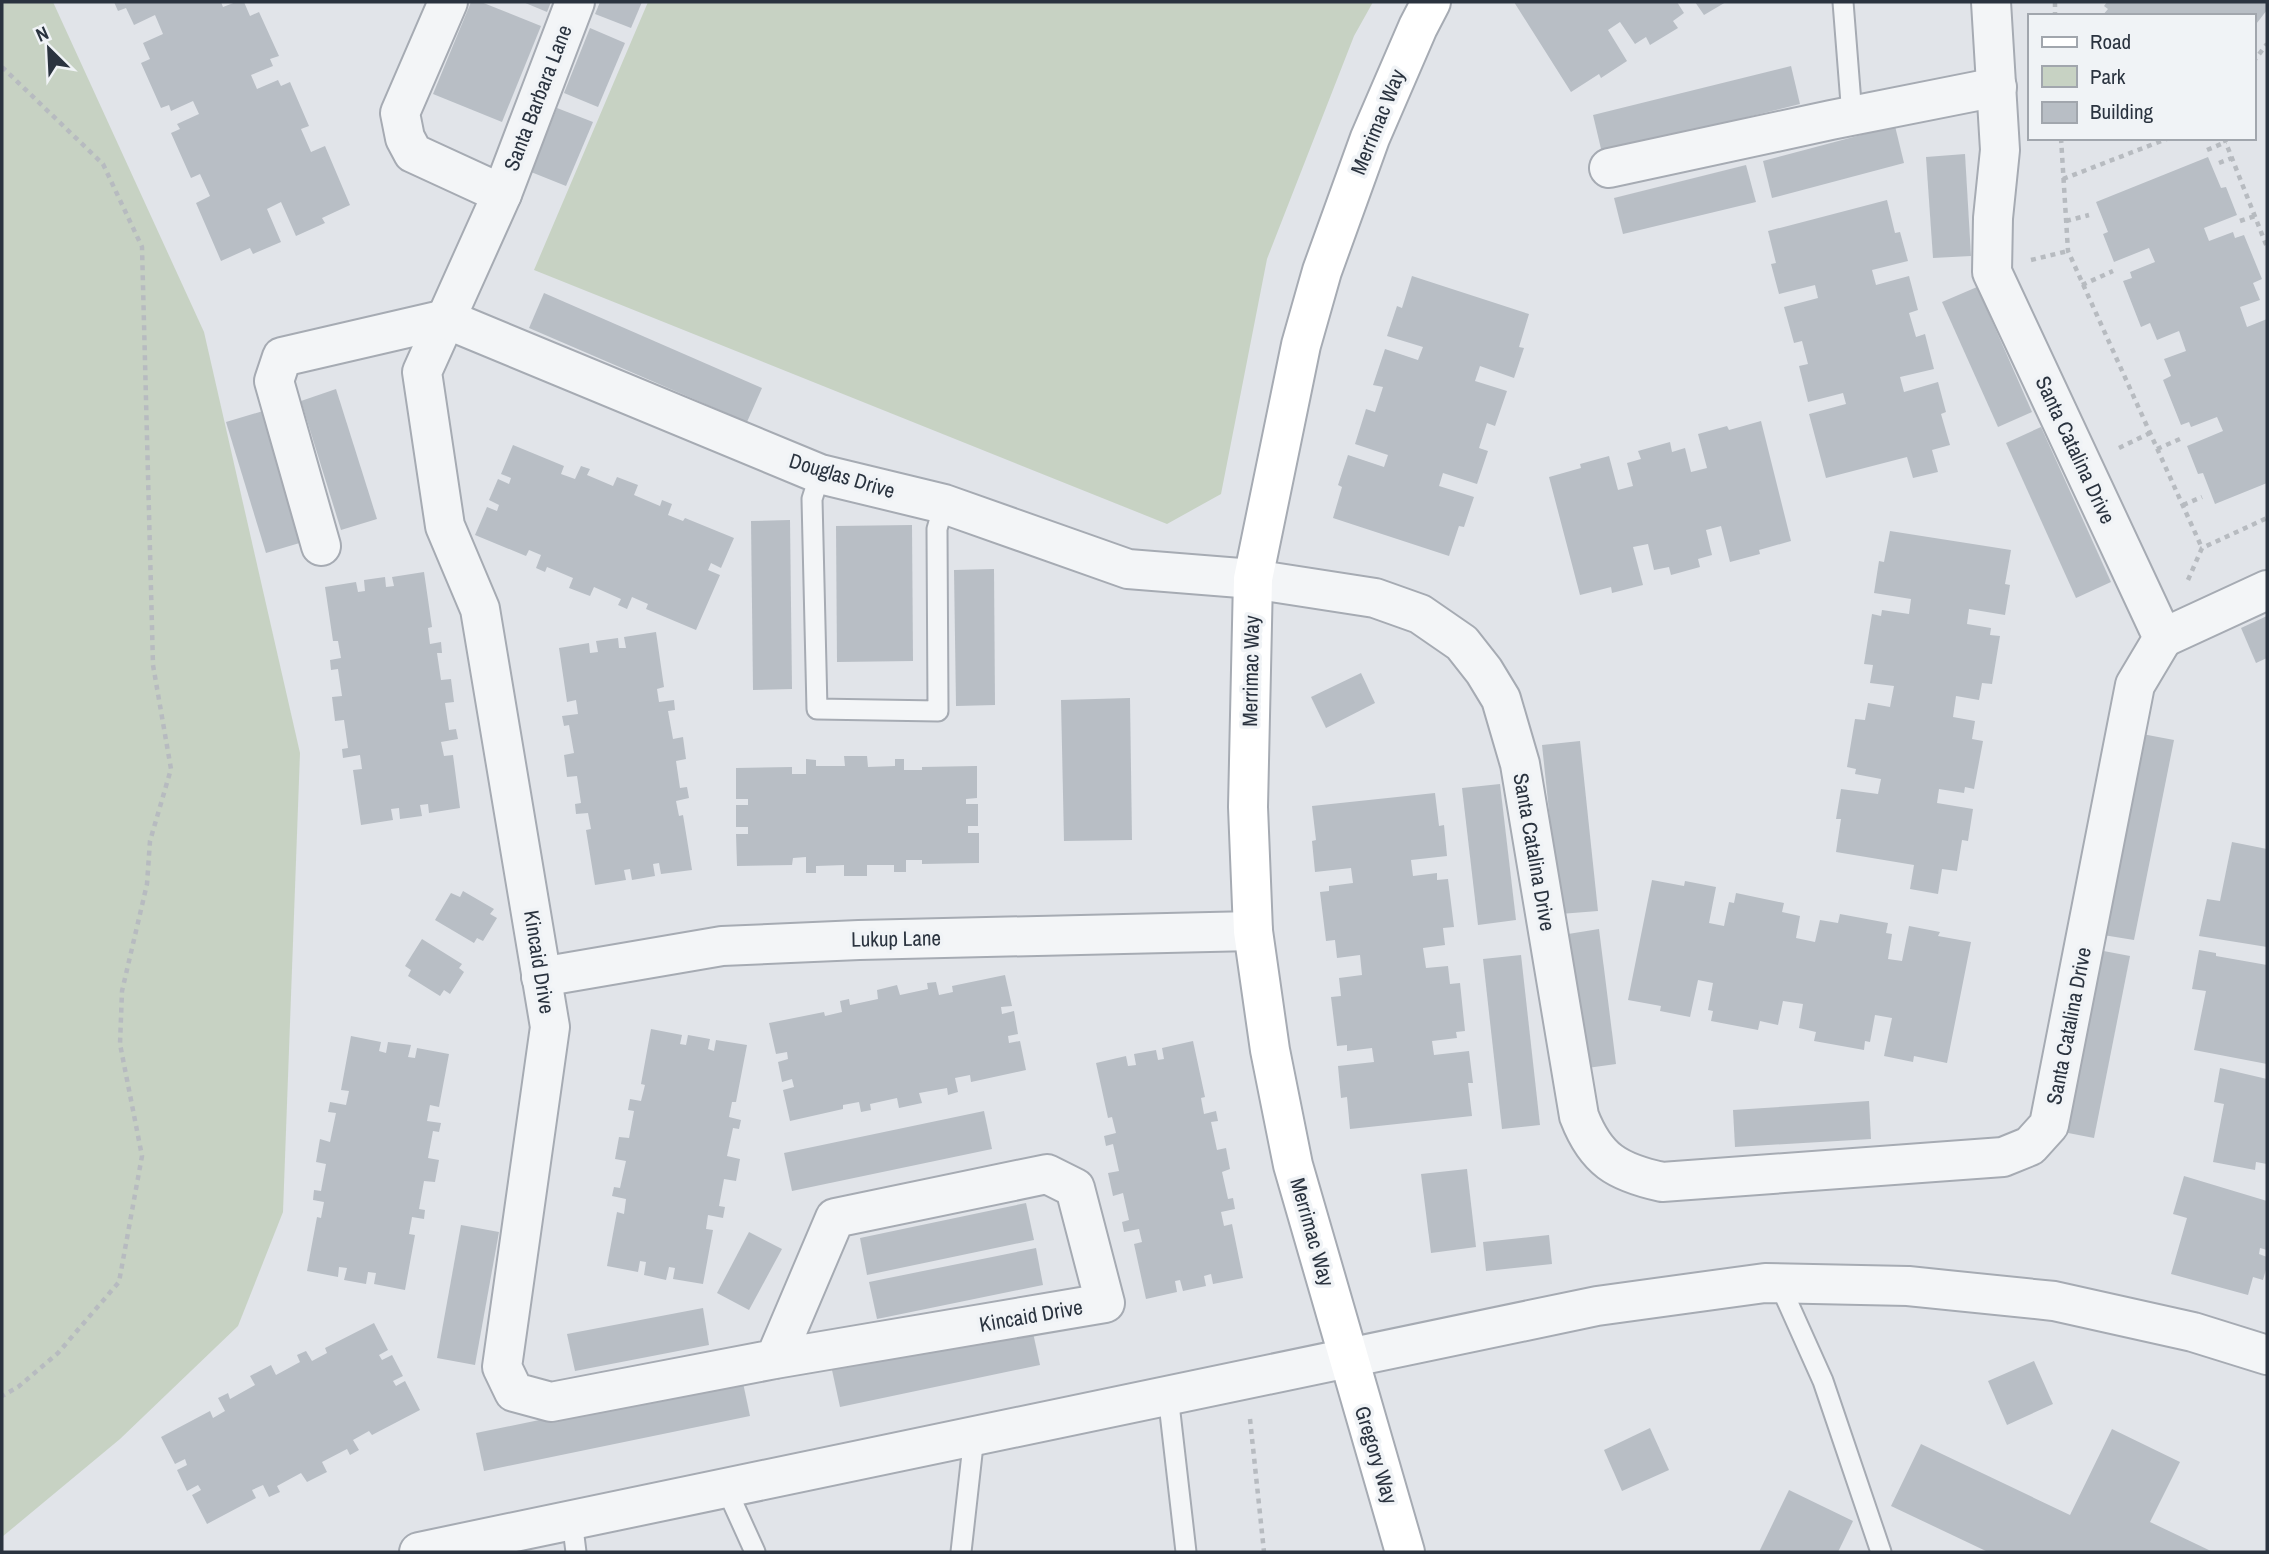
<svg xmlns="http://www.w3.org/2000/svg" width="2269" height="1554" font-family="'Archivo Narrow',sans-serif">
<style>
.green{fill:#c7d2c3}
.building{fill:#b8bec5}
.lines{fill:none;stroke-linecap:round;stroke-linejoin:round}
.lane-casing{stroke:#a6abb3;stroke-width:23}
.street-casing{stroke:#a6abb3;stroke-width:42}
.secondary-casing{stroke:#a6abb3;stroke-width:42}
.path{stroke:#b7bbc0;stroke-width:4.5;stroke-dasharray:5 5;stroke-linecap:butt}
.lane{stroke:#f3f5f7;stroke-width:19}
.street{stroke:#f3f5f7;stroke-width:38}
.secondary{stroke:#fff;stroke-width:38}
.labels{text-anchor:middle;stroke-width:7;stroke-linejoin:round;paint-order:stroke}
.street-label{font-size:21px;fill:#2a333f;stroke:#f0f3f6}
</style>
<rect width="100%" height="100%" fill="#e1e4e9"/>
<g class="green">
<polygon points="2,2 53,2 204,332 300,753 283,1212 238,1326 120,1439 2,1537"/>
<polygon points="648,2 1373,2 1354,36 1267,259 1221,494 1167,524 534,270"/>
</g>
<g class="building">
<polygon points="114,2 221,2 223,7 236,2 244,2 250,16 259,12 279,56 270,59 273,66 251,75 257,89 278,80 281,86 290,82 309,126 301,129 311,152 325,146 350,205 322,218 325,223 296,236 281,202 267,209 281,242 253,254 250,248 221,261 196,203 210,196 200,174 191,178 171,133 180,129 177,124 199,114 193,101 171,111 169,105 161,108 141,63 150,59 143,43 163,34 155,15 134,25 126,8 118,11"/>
<polygon points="471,2 481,2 541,26 502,122 433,94"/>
<polygon points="523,2 551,2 547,12"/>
<polygon points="600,2 642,2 631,28 595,14"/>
<polygon points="1514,2 1677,2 1684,13 1673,21 1678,28 1650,45 1646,37 1635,44 1620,22 1608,30 1627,61 1601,78 1599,74 1571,92"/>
<polygon points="1695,2 1726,2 1704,15"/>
<polygon points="2107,2 2266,2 2267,10 2253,28 2253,16 2102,16 2108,9 2104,6"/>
<polygon points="590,28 625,43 598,107 564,93"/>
<polygon points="1791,66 1800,104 1602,153 1593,115"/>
<polygon points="557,108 593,122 566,186 531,172"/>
<polygon points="1895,126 1904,163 1772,198 1763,161"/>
<polygon points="1965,154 1971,256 1933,258 1926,157"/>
<polygon points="2208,157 2221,188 2226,187 2237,215 2204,228 2209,241 2233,232 2235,238 2244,235 2262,279 2253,283 2260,300 2240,307 2247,327 2267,319 2267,483 2215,504 2203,473 2198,474 2187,446 2223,431 2217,417 2191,427 2189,422 2181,425 2163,380 2171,376 2164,359 2186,351 2179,331 2157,340 2150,323 2141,327 2123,281 2132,278 2130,272 2155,262 2149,248 2114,262 2103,234 2108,232 2096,202"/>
<polygon points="1746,165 1756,202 1623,234 1614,198"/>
<polygon points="1887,200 1895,233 1900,232 1908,261 1872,270 1876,285 1909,276 1918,310 1909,313 1916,337 1925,334 1934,369 1900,377 1904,392 1938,382 1946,412 1941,414 1950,445 1932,450 1938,472 1913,478 1907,457 1826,478 1809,414 1846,404 1843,393 1808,402 1799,366 1808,364 1802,341 1794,343 1784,307 1818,298 1815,285 1779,294 1771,264 1776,263 1768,231"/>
<polygon points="1412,276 1529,314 1519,347 1524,348 1514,378 1480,366 1475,381 1507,391 1495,426 1487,423 1479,448 1488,451 1477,484 1443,473 1439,486 1474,497 1464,527 1459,526 1449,556 1333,518 1342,487 1338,485 1348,455 1384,467 1388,455 1355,444 1366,409 1375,412 1383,387 1373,385 1385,349 1418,360 1423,347 1387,336 1397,306 1402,308"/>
<polygon points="1977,287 2032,412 1998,427 1942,302"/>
<polygon points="544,293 762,388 747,422 529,328"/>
<polygon points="336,389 377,519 341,530 301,401"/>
<polygon points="263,411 303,542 266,553 226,422"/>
<polygon points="1761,421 1791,541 1759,550 1760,554 1730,562 1721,526 1706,530 1712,555 1698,559 1700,567 1671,575 1669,567 1654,570 1648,544 1633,547 1643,585 1612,593 1611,587 1580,595 1549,477 1581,468 1580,464 1609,456 1618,490 1633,486 1627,463 1641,459 1638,451 1670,442 1672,452 1685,448 1691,472 1707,468 1698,434 1727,426 1729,430"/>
<polygon points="2041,427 2111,582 2076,598 2006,443"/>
<polygon points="513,445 564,466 561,474 575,479 581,466 590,469 587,475 613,486 617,477 638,485 634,495 660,506 662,500 672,504 668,515 683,521 685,518 734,538 721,568 711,563 708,570 720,575 696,630 646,609 648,604 632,597 627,609 618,605 621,599 594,587 590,596 569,588 573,578 547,567 545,572 536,568 541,555 529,550 526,556 475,535 487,507 497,511 499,505 489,500 498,479 509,484 511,478 501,474"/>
<polygon points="790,520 792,689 753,690 751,521"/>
<polygon points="912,525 913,661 837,662 836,526"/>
<polygon points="1890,531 2011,550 2005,584 2010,585 2005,615 1969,609 1967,624 1991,628 1990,635 2000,636 1992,684 1982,683 1979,700 1956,696 1953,717 1975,721 1972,739 1983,741 1974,789 1965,787 1964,793 1939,789 1937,803 1973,809 1968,841 1962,840 1957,871 1942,869 1938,894 1910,889 1914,865 1836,852 1841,819 1836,819 1841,789 1878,794 1881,779 1855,774 1856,769 1847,767 1855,719 1865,720 1868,703 1890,707 1894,686 1870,683 1873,665 1864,664 1872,614 1881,616 1882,610 1909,614 1911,599 1874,593 1879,561 1884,562"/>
<polygon points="994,569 995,705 956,706 954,570"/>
<polygon points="424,572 432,627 428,628 430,644 441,642 442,653 437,653 441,680 451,679 454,702 445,703 449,730 456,729 458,739 441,742 444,756 453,755 460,808 429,813 428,804 420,805 422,816 400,819 399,808 391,809 393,820 361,825 353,770 362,769 360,755 343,758 342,749 348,748 344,720 335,721 332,697 342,696 338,669 331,670 330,660 341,658 338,641 333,641 325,587 356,582 358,592 365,591 364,580 385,577 386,587 394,586 392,577"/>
<polygon points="2267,616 2267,658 2256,663 2241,628"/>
<polygon points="656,632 664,687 657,689 659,702 674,700 675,710 668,711 673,739 683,737 686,759 676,761 680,788 687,787 689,798 676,801 679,816 683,815 692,870 661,874 659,863 653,864 655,876 632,880 630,869 624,870 626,880 595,885 586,830 591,829 588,813 576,814 575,804 581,803 577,776 567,777 564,755 574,753 569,725 564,726 562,716 578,714 576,700 567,702 559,648 589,643 590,653 598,652 596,641 618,638 619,648 626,648 624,637"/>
<polygon points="1361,673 1375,703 1326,728 1311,697"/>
<polygon points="1130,698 1132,840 1064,841 1061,700"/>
<polygon points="2137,733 2174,740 2134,940 2097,934"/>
<polygon points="1580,741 1598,911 1560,914 1542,745"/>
<polygon points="844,756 867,756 868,767 895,766 895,759 904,759 904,770 922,770 922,767 977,766 977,798 966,799 966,804 978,804 978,826 968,826 968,833 979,833 979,863 922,864 922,860 906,860 906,872 894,872 894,865 867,865 867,876 844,876 844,865 816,866 816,873 806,873 806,857 793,858 792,865 737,866 736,834 748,834 748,827 736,827 736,805 748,805 748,799 736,799 736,768 792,767 792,774 806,774 806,759 816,760 816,766 845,766"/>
<polygon points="1500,784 1516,920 1478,925 1462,788"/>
<polygon points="1435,793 1439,826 1444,825 1447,856 1411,860 1413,876 1437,873 1437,880 1448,879 1454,927 1443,928 1445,945 1423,948 1426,968 1448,966 1450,984 1460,983 1465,1031 1456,1032 1457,1038 1432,1041 1434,1055 1469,1051 1473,1083 1468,1083 1472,1116 1350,1129 1347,1097 1341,1098 1338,1066 1374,1062 1372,1048 1347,1051 1347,1045 1337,1046 1331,997 1341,996 1339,978 1362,975 1360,955 1337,958 1335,940 1326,941 1320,892 1329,891 1329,886 1353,883 1351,868 1315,872 1312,841 1316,840 1312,806"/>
<polygon points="2232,842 2267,849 2267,947 2199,936 2207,899 2220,901"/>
<polygon points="1652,880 1684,886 1685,881 1716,887 1709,923 1724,926 1729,902 1734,903 1736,893 1784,903 1782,912 1800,916 1796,938 1815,942 1820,920 1838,923 1840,914 1888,923 1886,933 1892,934 1888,959 1902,961 1909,926 1940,932 1938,936 1971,942 1947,1063 1914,1056 1913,1062 1884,1056 1892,1018 1875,1015 1870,1042 1865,1041 1864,1050 1814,1041 1816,1032 1799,1028 1803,1004 1783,1001 1778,1025 1760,1021 1758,1030 1711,1021 1713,1011 1708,1010 1713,983 1698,980 1690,1017 1660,1011 1661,1006 1628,1000"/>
<polygon points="463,891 494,909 490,914 497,918 483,941 477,938 474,943 435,920 451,893 460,897"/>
<polygon points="1599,929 1616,1064 1580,1069 1562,935"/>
<polygon points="422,939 462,964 459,968 464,972 450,994 444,990 440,996 408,976 411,970 405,966"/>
<polygon points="2093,949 2130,956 2094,1138 2058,1131"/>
<polygon points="2199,950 2216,953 2216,956 2267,965 2267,1064 2194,1050 2206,991 2192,989"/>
<polygon points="1521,955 1540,1125 1502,1129 1483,959"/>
<polygon points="1005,975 1012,1006 1001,1007 1002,1014 1014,1011 1018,1034 1008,1036 1009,1043 1020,1041 1026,1070 971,1082 970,1075 955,1078 958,1092 948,1095 947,1088 919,1093 922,1103 899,1108 897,1098 870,1104 871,1110 861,1112 859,1102 843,1105 843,1109 790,1121 783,1090 794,1087 792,1079 782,1082 778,1062 788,1059 787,1052 776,1054 769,1023 824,1012 825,1016 842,1012 840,1001 849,999 850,1005 878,999 877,990 897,985 900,995 928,989 927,983 936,982 939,995 953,992 952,986"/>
<polygon points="651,1029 682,1035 680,1044 686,1045 688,1035 710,1039 708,1049 714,1051 716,1040 747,1045 736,1102 732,1102 729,1117 741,1120 739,1129 733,1128 727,1156 740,1159 736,1181 724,1179 719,1206 725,1207 723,1218 708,1215 706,1229 713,1230 703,1284 673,1279 675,1268 669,1267 666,1280 644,1275 646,1262 640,1261 638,1272 607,1266 617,1212 624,1214 626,1199 612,1196 614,1187 620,1188 626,1161 615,1159 619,1137 629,1138 634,1111 628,1110 630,1099 641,1101 645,1085 641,1084"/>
<polygon points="351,1036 381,1042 379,1051 386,1053 388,1042 411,1045 408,1057 415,1058 417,1048 449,1054 439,1107 430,1105 427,1121 441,1123 439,1132 433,1131 428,1158 439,1160 435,1182 424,1181 419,1209 425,1210 424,1219 412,1217 409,1234 415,1235 405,1290 374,1284 376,1273 368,1272 366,1284 344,1280 347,1268 339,1267 338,1277 307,1271 317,1217 321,1218 324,1202 313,1200 314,1190 321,1191 326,1164 316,1162 320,1139 330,1142 336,1113 328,1112 330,1102 346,1105 349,1091 341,1090"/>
<polygon points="1193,1041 1205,1097 1201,1098 1204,1114 1216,1111 1218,1121 1211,1122 1217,1150 1226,1148 1230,1169 1222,1172 1228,1199 1233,1198 1235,1209 1221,1212 1224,1226 1232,1224 1243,1278 1213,1284 1211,1274 1204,1276 1206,1286 1183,1291 1180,1280 1175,1281 1177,1292 1146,1299 1134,1244 1142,1242 1139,1229 1124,1232 1122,1222 1129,1220 1123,1193 1113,1196 1108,1173 1119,1171 1113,1144 1106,1146 1104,1136 1116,1133 1112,1117 1108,1118 1096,1063 1126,1056 1128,1066 1136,1065 1134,1054 1156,1050 1158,1060 1164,1059 1162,1048"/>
<polygon points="2220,1068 2267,1079 2267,1164 2256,1162 2255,1170 2213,1162 2224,1104 2214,1102"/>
<polygon points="1869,1101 1871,1139 1735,1147 1733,1110"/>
<polygon points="984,1111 992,1149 792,1191 784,1153"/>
<polygon points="1467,1169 1476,1247 1431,1253 1421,1174"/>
<polygon points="2184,1176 2267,1201 2267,1250 2260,1248 2259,1254 2267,1257 2267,1266 2263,1280 2253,1277 2248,1295 2171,1274 2187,1218 2173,1214"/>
<polygon points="1026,1203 1034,1240 867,1275 860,1238"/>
<polygon points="461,1225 499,1232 475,1365 437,1358"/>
<polygon points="749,1232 782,1249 749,1310 717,1293"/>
<polygon points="1549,1235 1552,1264 1486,1271 1483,1242"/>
<polygon points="1036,1248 1043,1285 877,1319 869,1282"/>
<polygon points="703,1308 709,1345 575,1371 567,1334"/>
<polygon points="374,1323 388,1350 379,1355 382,1360 392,1355 403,1376 393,1381 396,1386 405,1381 420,1410 372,1435 369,1431 353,1440 359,1450 350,1455 347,1449 322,1462 327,1472 307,1482 301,1473 277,1486 280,1492 269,1497 263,1485 252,1490 256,1498 207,1524 192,1495 201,1490 198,1485 187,1491 177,1470 187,1465 185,1459 175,1464 161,1437 210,1411 213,1418 225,1411 218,1398 228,1393 230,1399 255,1385 250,1376 271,1365 276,1375 300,1362 297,1355 306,1351 312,1361 327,1353 325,1348"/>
<polygon points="1032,1328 1040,1365 840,1407 832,1370"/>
<polygon points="2034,1361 2053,1404 2007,1425 1988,1381"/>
<polygon points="742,1378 750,1416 484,1471 476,1433"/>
<polygon points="1650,1428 1669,1470 1622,1491 1604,1450"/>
<polygon points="2112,1429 2180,1462 2150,1522 2213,1552 1988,1552 1891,1506 1921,1444 2070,1515"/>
<polygon points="1789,1490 1853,1521 1838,1552 1759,1552"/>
</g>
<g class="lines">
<defs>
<g id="lane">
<polyline points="1843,2 1852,116"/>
<polyline points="820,474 812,499 817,709 938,711 937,529 944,504"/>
<polyline points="1779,1283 1823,1381 1881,1552"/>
<polyline points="1168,1395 1186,1552"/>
<polyline points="726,1488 755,1552"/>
<polyline points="572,1520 576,1552"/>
<polyline points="961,1552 974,1436"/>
</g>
<g id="street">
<polyline points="448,2 400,113 405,138 413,153 502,194"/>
<polyline points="575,2 502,194 422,372 445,526 480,609 550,1027 502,1367 514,1392 551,1402 775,1359 1105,1303 1075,1188 1047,1174 835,1218 775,1359"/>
<polyline points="1609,168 1831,120 1997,87"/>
<path d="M 446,319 L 820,474 L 944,504 L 1128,569 L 1253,579 L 1375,598 L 1420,614 L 1462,643 L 1484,671 L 1501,699 L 1520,764 L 1579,1116 C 1596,1160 1617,1172 1662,1182 L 2003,1157 L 2030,1146 L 2049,1125 L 2135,685 L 2163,638 L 1992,272 L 1993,218 L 2000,150 L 1991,2"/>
<polyline points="321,546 274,381 282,357 446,319"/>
<polyline points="2163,638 2267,590"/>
<polyline points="541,977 722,946 859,940 1253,931"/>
<polyline points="419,1552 1597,1306 1765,1283 1908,1286 2054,1301 2193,1332 2267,1355"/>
</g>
<polyline id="secondary" points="1405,1552 1293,1165 1270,1050 1253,931 1248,807 1253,579 1301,345 1322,271 1370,138 1418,27 1431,2"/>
</defs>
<use href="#lane" class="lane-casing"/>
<use href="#street" class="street-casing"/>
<use href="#secondary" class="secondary-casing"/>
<g class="path">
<polyline points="2055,2 2055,16"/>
<polyline points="2253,62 2267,44"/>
<polyline points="2,67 103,164 142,247 153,665 171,769 150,841 147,884 122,991 120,1044 142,1156 119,1282 58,1353 18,1387 2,1396"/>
<polyline points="2061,138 2068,251 2202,548"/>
<polyline points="2224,138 2267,247"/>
<polyline points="2207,150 2226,142"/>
<polyline points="2219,163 2232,158"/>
<polyline points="2063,179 2169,138"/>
<polyline points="2066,221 2089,215"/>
<polyline points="2240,221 2255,216"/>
<polyline points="2031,260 2068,251"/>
<polyline points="2082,285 2113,271"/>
<polyline points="2119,448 2150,433"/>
<polyline points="2157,449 2180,439"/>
<polyline points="2183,505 2202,497"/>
<polyline points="2188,580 2202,548 2267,518"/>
<polyline points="1250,1419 1264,1552"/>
</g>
<use href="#lane" class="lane"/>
<use href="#street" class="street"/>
<use href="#secondary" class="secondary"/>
</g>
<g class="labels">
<g class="street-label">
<text transform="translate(538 98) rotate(-69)" y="7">Santa Barbara Lane</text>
<text transform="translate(1378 122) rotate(-68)" y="7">Merrimac Way</text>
<text transform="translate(2075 450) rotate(65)" y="7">Santa Catalina Drive</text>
<text transform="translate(842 476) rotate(17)" y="7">Douglas Drive</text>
<text transform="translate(1251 671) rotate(-89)" y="7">Merrimac Way</text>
<text transform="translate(1534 852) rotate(80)" y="7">Santa Catalina Drive</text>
<text transform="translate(896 939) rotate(-1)" y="7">Lukup Lane</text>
<text transform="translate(539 962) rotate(81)" y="7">Kincaid Drive</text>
<text transform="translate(2069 1026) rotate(-79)" y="7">Santa Catalina Drive</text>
<text transform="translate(1312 1232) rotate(74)" y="7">Merrimac Way</text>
<text transform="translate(1031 1316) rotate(-10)" y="7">Kincaid Drive</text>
<text transform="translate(1376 1455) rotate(73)" y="7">Gregory Way</text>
</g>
</g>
<rect width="2269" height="1554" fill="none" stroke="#2a333f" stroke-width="7"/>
<rect x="2028" y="14" width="228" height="126" fill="#f0f3f6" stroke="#a1a6ad" stroke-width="2"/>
<rect x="2042" y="37" width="35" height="10" fill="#ffffff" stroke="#a1a6ad" stroke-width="2"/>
<text x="2090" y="49" font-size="21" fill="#2a333f">Road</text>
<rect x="2042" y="66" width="35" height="21" fill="#c7d2c3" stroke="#a1a6ad" stroke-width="2"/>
<text x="2090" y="84" font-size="21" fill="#2a333f">Park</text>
<rect x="2042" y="102" width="35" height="21" fill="#b8bec5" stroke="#a1a6ad" stroke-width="2"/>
<text x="2090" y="119" font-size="21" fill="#2a333f">Building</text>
<g transform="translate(49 49) rotate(336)" stroke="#f0f3f6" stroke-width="5" paint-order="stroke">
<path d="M0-5L12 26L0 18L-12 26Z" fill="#2a333f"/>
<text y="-10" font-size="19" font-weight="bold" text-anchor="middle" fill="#2a333f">N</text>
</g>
</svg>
